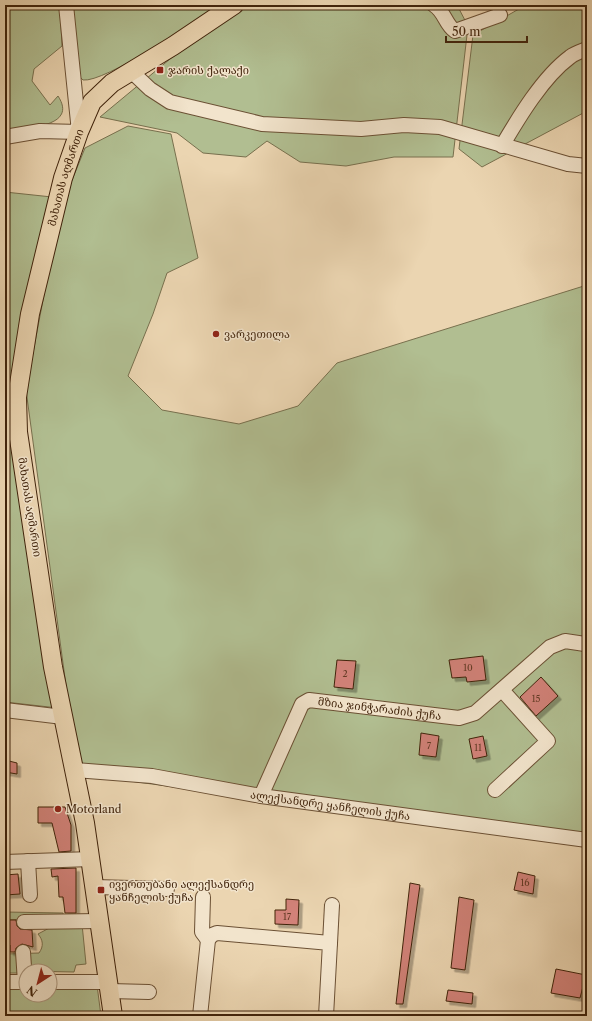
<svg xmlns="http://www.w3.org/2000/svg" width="592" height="1021" font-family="'Libre Caslon Text','Noto Serif Georgian',serif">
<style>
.green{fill:#b1be91;stroke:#78704e}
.building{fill:#d28279;stroke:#40230b;filter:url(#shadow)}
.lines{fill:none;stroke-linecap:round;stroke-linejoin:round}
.minor-casing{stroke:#6b5034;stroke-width:16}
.major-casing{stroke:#40230b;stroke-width:20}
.minor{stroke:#f2e4cc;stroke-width:14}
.major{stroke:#ebd5b1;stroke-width:18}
.poi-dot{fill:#8f2418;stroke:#f2e4cc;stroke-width:1.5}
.labels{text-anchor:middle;stroke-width:3;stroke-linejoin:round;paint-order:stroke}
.number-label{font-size:9px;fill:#643b26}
.poi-label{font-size:11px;fill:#40230b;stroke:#f2e4cc;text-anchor:start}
.street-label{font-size:11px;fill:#40230b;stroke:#f2e4cc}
</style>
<defs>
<filter id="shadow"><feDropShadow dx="3.5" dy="3.5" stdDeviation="0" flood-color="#0004"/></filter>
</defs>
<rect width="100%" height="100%" fill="#ebd5b1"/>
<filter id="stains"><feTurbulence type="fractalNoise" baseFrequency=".005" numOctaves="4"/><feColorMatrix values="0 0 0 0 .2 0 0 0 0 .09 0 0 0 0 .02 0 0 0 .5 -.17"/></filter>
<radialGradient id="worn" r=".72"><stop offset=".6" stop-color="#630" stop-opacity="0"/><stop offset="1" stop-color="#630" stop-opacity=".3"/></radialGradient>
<g class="green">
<path d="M 5,5 L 60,5 L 62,46 L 34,69 L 32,81 L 50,105 L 58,96 C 79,128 24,128 5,130 Z"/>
<path d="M 72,5 L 220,5 C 200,20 104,83 83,80 L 79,76 Z"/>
<polygon points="249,5 457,5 468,26 453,157 394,157 346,166 300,162 267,141 246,157 203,153 177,133 100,117 170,59"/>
<polygon points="526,5 587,5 587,111 482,167 459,149 473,35"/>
<polygon points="128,126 171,134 198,258 167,273 153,314 128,376 162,410 239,424 298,406 337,363 587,285 587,843 78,774 26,390 60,210 85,148"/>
<polygon points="5,192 52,197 12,371 58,708 5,702"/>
<polygon points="5,912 63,913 63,918 5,920"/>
<path d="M 82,924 L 86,964 L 76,965 L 74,972 L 26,971 L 26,973 L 5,973 L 5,954 L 39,953 C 44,946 43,940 38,934 L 55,925 Z"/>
<polygon points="50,985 97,985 101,1016 5,1016 5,987 26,986 26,995 50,995"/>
</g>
<g class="building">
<polygon points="483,656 486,680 467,682 466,677 452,678 449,660"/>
<polygon points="337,660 356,661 353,689 334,687"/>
<polygon points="541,677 558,696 536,716 520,697"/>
<polygon points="421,733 439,736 436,757 419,755"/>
<polygon points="483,736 487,756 473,759 469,739"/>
<polygon points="5,760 17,763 17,774 5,772"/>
<polygon points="38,807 65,807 71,825 71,851 59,852 52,823 38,823"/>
<polygon points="76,868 76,913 65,913 63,897 59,897 58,876 52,877 51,869"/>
<polygon points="518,872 535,876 533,894 514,890"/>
<polygon points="18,874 20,894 5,895 5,875"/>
<polygon points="410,883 420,885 403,1004 396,1004"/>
<polygon points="459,897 474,900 465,970 451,968"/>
<polygon points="286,899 299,900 298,925 275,924 275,910 286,910"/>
<polygon points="6,920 16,920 17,926 20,929 32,930 33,947 22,944 16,948 15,952 10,952 10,945 8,946"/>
<polygon points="556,969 586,975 580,998 551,993"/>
<polygon points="448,990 473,993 472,1004 446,1001"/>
</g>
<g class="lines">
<defs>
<g id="minor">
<path d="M 434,5 C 445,12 445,24 455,31 L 500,15"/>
<polyline points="131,71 150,89 170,102 262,124 361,129 404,125 440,127 568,164 587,166"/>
<polyline points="5,137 40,131 79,132 66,5"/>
<path d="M 502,146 C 519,117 543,77 570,57 C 575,53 582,51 587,49"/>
<polyline points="5,710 63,717"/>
<path id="s1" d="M 75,770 L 152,776 L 261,796 L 587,840"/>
<polyline points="495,790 548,741 502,690"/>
<path id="s2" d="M 261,796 L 302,704 L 309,700 L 459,718 L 475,713 L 550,647 L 565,641 L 585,644"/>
<polyline points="28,861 30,895"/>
<polyline points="5,862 91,859"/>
<polyline points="95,887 167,889"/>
<polyline points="203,897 202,932 208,940"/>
<polyline points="24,922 100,921"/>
<polyline points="330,943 332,905"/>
<polyline points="23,952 25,982"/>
<polyline points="5,982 26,982"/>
<polyline points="50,982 108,982"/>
<polyline points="110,991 149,992"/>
<polyline points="200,1016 208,940 212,935 217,933 330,943 326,1016"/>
</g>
<g id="major">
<path id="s3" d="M 113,1016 L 85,823 L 53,667 L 18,432 L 17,397 L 30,314 L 63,178 L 79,132 L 92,102 L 112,83 L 173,46 L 234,5"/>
</g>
</defs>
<use href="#minor" class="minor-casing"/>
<use href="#major" class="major-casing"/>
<use href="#minor" class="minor"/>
<use href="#major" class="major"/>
</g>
<g class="poi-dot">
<rect x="156" y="66" width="8" height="8" rx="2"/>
<circle cx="216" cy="334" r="4"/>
<circle cx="58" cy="809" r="4"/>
<rect x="97" y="886" width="8" height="8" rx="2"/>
</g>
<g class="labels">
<g class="number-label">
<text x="468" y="671">10</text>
<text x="345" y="677">2</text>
<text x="536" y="702">15</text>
<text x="429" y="749">7</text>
<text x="478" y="751">11</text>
<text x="525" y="886">16</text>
<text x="287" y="920">17</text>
</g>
<g class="poi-label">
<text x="168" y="74">ჯარის ქალაქი</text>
<text x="224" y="338">ვარკეთილა</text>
<text x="66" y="813">Motorland</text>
<text x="109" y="888">ივერთუბანი ალექსანდრე<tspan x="109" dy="13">ყანჩელის ქუჩა</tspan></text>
</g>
<g class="street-label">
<text dy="4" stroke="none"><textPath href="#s3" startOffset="852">მახათას აღმართი</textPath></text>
<text transform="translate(30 507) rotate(81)" y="4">მახათას აღმართი</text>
<text dy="4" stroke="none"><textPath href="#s2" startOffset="180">მზია ჯინჭარაძის ქუჩა</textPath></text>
<text dy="4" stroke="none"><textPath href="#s1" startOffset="258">ალექსანდრე ყანჩელის ქუჩა</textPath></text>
</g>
</g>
<rect width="592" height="1021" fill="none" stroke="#ebd5b1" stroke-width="20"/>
<rect x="6" y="6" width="580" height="1009" fill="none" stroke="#40230b" stroke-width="2"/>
<rect x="10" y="10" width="572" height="1001" fill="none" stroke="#40230b"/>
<g transform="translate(38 983) rotate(216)"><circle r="19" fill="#f2e4cc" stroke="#ab977f"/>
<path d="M0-3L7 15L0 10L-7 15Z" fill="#8f2418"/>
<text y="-6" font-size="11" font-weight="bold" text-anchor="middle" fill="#40230b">N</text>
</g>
<path d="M446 36v6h81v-6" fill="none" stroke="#40230b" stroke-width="2"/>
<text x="452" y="36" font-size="12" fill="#40230b" stroke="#f2e4cc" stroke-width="3" paint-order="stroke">50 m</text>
<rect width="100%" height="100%" filter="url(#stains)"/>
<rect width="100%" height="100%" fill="url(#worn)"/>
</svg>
